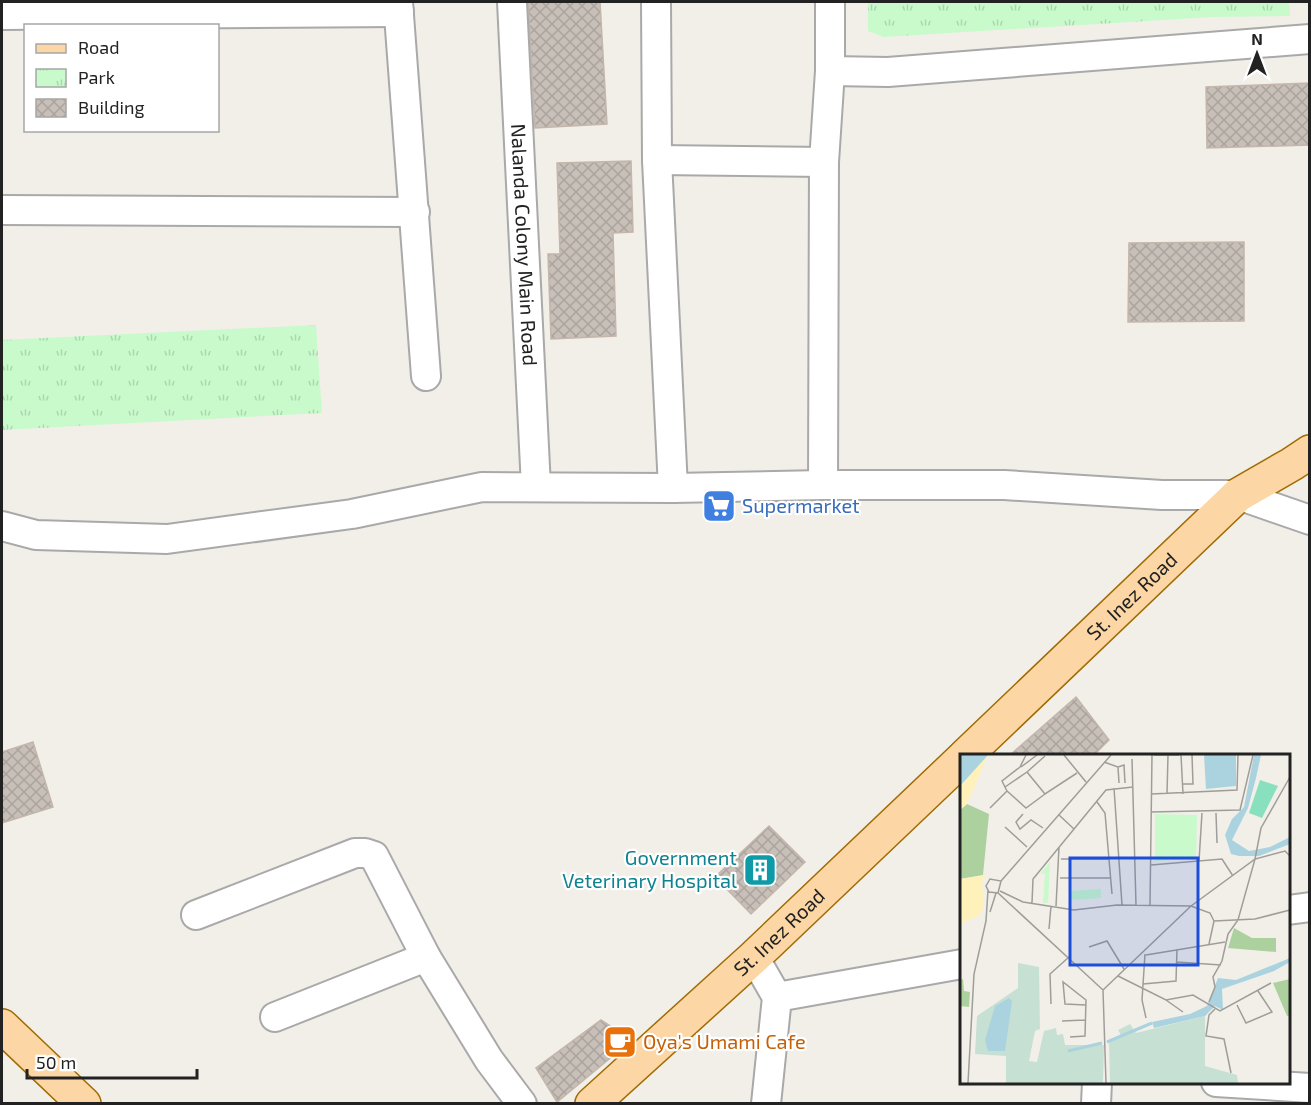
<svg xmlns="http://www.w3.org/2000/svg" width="1311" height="1105" font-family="'Exo 2',sans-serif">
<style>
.park{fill:url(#park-tufts)}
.building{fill:url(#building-cross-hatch);stroke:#c4b6ab;stroke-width:1.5}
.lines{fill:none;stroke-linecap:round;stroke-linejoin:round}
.minor-casing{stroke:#a9a9a9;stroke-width:32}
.major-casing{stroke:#a06b00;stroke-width:36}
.minor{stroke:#fff;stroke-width:28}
.major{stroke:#fcd6a4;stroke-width:33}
.labels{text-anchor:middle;stroke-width:4.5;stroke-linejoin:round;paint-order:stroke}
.street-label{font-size:20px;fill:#222;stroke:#fff}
.shop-label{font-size:20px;fill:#366cbe;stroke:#fff;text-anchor:start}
.culture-label{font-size:20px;fill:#0d838f;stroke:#fff;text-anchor:end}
.food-label{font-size:20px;fill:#c56008;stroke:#fff;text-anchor:start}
.inset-river{fill:none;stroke:#aad3df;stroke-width:3}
.inset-road{fill:none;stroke:#9f9d99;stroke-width:1.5}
.view{fill:#1d4ed8;fill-opacity:0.15;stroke:#1d4ed8;stroke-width:3}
.inset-edge{fill:none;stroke:#222;stroke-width:3}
</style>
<defs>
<pattern id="park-tufts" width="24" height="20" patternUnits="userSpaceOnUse" patternTransform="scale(1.5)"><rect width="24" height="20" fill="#c8facc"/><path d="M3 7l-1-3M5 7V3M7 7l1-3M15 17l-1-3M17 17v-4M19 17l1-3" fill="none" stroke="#acd6af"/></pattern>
<pattern id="building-cross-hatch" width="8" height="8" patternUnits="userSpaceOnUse" patternTransform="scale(1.5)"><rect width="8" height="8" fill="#c7bfb8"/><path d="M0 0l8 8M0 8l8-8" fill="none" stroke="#aba49e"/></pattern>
</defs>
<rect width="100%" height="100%" fill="#f2efe9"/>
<g class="park">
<polygon points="868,2 1289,2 1290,16 1212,17 884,37 868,31"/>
<polygon points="316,325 322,413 2,430 2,340"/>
</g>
<g class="building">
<polygon points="528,2 600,2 607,124 535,128"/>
<polygon points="1310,83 1310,145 1207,148 1206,87"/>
<polygon points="631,161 633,232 613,233 616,336 551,339 548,254 560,254 557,163"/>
<polygon points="1244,242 1244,321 1128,322 1129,243"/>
<polygon points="1076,697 1109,740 1093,756 1009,756"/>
<polygon points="33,742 53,807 2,823 2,752"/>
<polygon points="769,826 805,862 751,914 715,877"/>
<polygon points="601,1020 632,1040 557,1102 536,1068"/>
</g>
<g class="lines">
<defs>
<g id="minor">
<polyline points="398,2 426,376"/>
<path id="s1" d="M 512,2 L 536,487"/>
<polyline points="656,2 657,160 673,488"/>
<polyline points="2,15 399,12"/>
<polyline points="830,71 888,72 1310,39"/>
<polyline points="657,160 824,162"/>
<polyline points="2,210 415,212"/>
<polyline points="823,485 824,162 830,71 830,2"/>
<polyline points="2,526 36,535 167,539 352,514 482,487 673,488 823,485 1004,485 1162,495 1238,495 1310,520"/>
<polyline points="1288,910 1310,907"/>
<polyline points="196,915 355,853 365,853 374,856 426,957 489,1060 522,1104"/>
<polyline points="754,957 777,997 766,1104"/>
<polyline points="777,997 962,964"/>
<polyline points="275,1017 426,957"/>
<polyline points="1216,1082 1310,1088"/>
<polyline points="1096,1104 1097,1082"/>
</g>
<g id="major">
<path id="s2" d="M 965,756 L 1238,495 L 1292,464 L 1310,452"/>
<polyline points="2,1026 84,1104"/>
<path id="s3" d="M 592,1104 L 754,957 L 962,759"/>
</g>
</defs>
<use href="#minor" class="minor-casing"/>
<use href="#major" class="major-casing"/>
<use href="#minor" class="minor"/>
<use href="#major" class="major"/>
</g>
<defs>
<symbol id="supermarket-square" viewBox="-11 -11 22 22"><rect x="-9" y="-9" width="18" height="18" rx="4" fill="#3f7fe0" stroke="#fff"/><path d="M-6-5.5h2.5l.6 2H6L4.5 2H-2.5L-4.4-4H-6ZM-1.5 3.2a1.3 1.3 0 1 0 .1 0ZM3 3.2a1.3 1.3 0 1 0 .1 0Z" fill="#fff"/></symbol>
<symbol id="building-square" viewBox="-11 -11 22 22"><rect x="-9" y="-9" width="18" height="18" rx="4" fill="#0f9aa8" stroke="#fff"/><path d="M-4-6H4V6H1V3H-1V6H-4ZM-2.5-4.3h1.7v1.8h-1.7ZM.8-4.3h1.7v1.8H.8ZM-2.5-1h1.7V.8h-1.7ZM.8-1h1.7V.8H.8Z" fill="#fff"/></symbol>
<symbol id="cafe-square" viewBox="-11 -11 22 22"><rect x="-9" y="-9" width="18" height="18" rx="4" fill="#e8710a" stroke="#fff"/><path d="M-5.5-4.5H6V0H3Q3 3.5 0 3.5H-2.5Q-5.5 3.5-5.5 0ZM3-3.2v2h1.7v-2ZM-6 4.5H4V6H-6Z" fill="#fff"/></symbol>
</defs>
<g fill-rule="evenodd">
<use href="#supermarket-square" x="700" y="487" width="38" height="38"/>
<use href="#building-square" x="741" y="851" width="38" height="38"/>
<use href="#cafe-square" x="601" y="1023" width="38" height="38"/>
</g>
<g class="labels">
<g class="street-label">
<text dy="7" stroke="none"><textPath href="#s1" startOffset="243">Nalanda Colony Main Road</textPath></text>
<text dy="7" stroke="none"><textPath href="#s2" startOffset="231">St. Inez Road</textPath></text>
<text dy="7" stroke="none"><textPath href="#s3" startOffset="254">St. Inez Road</textPath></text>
</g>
<g class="shop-label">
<text x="742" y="513">Supermarket</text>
</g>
<g class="culture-label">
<text x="737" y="865">Government<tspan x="737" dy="23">Veterinary Hospital</tspan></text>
</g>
<g class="food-label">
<text x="643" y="1049">Oya's Umami Cafe</text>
</g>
</g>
<g transform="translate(960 754)">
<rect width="330" height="330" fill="#f2efe9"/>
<path d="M 7,50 L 29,60 L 23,121 L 0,125 L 0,56 ZM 274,174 L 292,184 L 316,184 L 316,198 L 268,194 ZM 3,225 L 4,237 L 10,238 L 9,253 L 0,252 L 0,226 ZM 330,225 L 330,261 L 327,262 L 313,229 Z" fill="#add19e"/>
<path d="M 58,209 L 79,213 L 80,275 L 75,277 L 69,307 L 77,308 L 84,277 L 96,274 L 97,281 L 103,280 L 105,291 L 144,291 L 143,329 L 46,329 L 46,302 L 15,300 L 17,262 L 58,234 ZM 245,262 L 245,312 L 277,321 L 278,329 L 150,329 L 149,288 L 162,283 L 158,276 L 170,270 L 176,279 Z" fill="#c6e0d4"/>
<path d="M 28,1 L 7,50 L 0,56 L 0,32 ZM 26,121 L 22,129 L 24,154 L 18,162 L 0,170 L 0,125 Z" fill="#fff1ba"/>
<path d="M 195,60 L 237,61 L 236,105 L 195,107 ZM 90,108 L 88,149 L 83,149 L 85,120 L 81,119 ZM 141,135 L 141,144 L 110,146 L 110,137 Z" fill="#c8facc"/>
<path d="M 300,26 L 318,32 L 302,64 L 289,59 Z" fill="#88e0be"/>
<path d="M 0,1 L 28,1 L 0,32 ZM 244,1 L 276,1 L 276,32 L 246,35 ZM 294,1 L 301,1 L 296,24 L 288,54 L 272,86 L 289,97 L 310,93 L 330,83 L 330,90 L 299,102 L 279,102 L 271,100 L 265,81 L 272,65 L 284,53 ZM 330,204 L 330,208 L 314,217 L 262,235 L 263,256 L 255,252 L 245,262 L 194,274 L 192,268 L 230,260 L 247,252 L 258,224 L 276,226 ZM 49,244 L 52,247 L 45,297 L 28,297 L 25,286 L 35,252 Z" fill="#aad3df"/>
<path class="inset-river" d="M 147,288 L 192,269M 108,297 L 142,289"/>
<path class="inset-road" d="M 104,1 L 126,28M 194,1 L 219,1M 221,1 L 223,40M 85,2 L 67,18 L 85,40 L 117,19M 172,5 L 176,151M 144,8 L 158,13 L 159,29M 61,13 L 77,1M 158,13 L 164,11 L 165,29M 223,30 L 233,30 L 232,1M 45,33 L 67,18M 154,34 L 162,151M 47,37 L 42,27 L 60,13 L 66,1M 191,40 L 277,36 L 278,1M 207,40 L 208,1M 137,48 L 145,59 L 152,140M 30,54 L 47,37 L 66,54 L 85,40M 191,58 L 280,56 L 293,1M 256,59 L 257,89M 63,60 L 56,68 L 60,75 L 71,66 L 83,74M 99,61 L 114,75M 45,73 L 67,93M 101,105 L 149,105M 239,107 L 242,59M 191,111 L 262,105 L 273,122M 100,124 L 151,124M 41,127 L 151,1M 40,137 L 63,148 L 114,156 L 157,151 L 231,152 L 250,159 L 254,167 L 249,190M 38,139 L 41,127 L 30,125 L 26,132 L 29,138 L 38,139 L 143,236 L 146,329M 72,149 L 73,125 L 146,36 L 173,33M 190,151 L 192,1M 96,152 L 99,93M 30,158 L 36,139M 254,167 L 295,165 L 330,156M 89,175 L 91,152M 129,193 L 147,187 L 164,215M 185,200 L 182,246 L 186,264M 186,201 L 265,188M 217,208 L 261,211M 158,222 L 206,246 L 233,241 L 260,257 L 311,229M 183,230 L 216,227 L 217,195M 143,236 L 231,152 L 295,105 L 301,74 L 330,23M 206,246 L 223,258M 249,248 L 255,233 L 253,223 L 262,207 L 268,180 L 278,166 L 295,105 L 325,97 L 330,102M 91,250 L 90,220 L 109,203M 277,251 L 286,269 L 312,258 L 298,237M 255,255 L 249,261 L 246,282 L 264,285 L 271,319M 102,267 L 125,266M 110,283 L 125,282 L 126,246 L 103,228 L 105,250 L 126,251M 8,329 L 14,220 L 26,167 L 28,136"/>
<path class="view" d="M 110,104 L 238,104 L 238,211 L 110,211 Z"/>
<rect width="330" height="330" class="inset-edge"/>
</g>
<rect width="1311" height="1105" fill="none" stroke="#222222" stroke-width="6"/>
<rect x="24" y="24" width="195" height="108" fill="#ffffff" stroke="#a7a7a7" stroke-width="1.5"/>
<rect x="36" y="44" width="30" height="9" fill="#fcd6a4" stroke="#a7a7a7" stroke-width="1.5"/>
<text x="78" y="54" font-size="18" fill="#222222">Road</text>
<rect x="36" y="69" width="30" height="18" fill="url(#park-tufts)" stroke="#a7a7a7" stroke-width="1.5"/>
<text x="78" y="84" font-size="18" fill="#222222">Park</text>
<rect x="36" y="99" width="30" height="18" fill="url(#building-cross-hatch)" stroke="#a7a7a7" stroke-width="1.5"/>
<text x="78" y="114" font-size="18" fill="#222222">Building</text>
<g transform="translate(1257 54)" stroke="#ffffff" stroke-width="4.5" paint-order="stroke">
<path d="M0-4.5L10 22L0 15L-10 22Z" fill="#222222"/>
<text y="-9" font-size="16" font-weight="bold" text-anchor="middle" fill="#222222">N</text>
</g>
<path d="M27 1069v9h170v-9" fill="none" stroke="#222222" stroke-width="3"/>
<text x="36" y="1069" font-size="18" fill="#222222" stroke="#ffffff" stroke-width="4.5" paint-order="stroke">50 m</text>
</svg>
